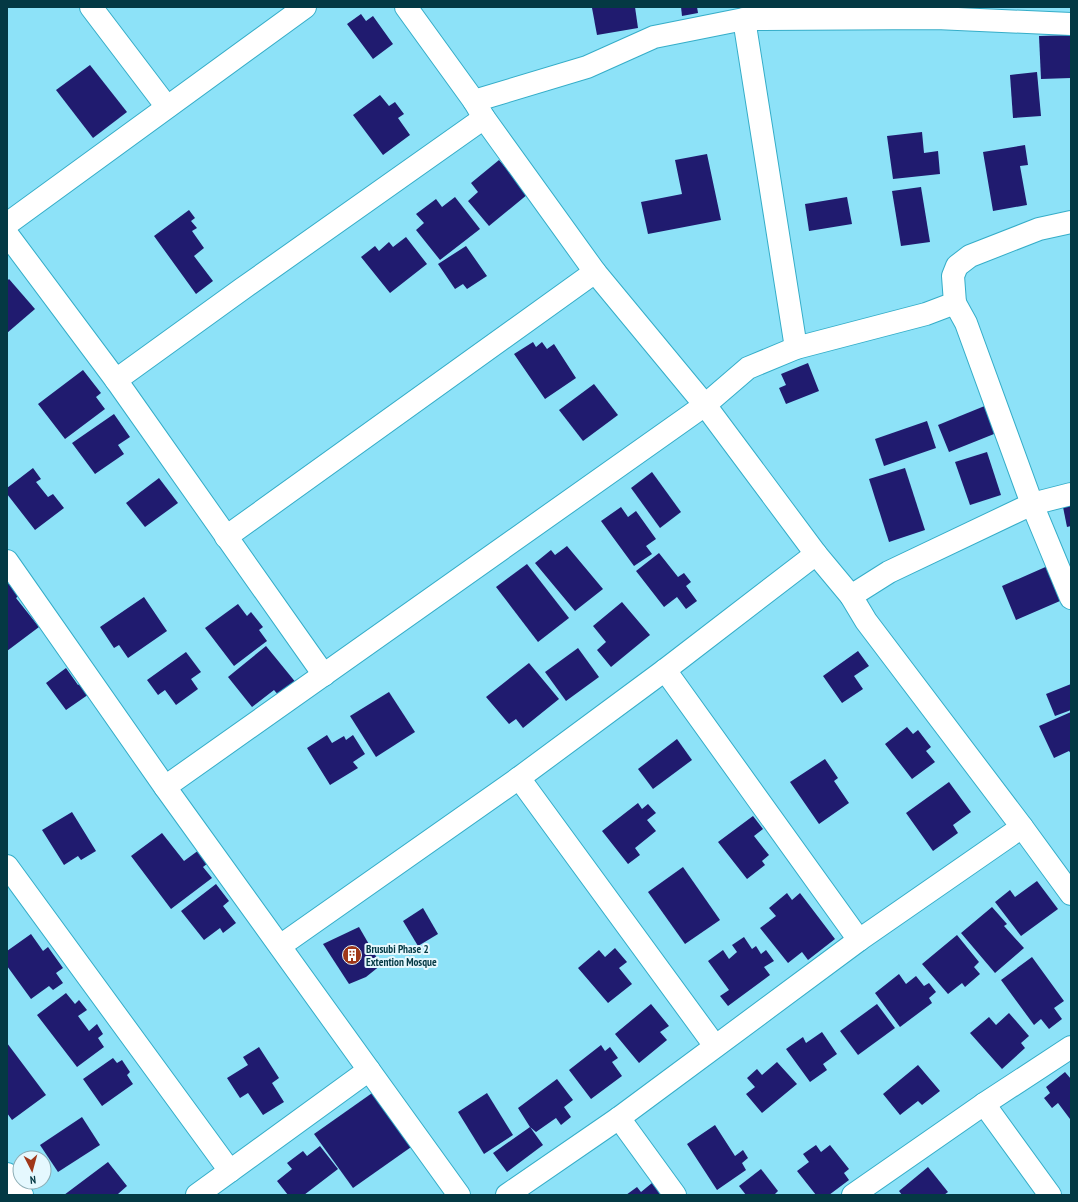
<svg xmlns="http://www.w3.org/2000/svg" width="1078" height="1202" font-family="'PT Sans Narrow',sans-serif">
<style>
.building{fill:#201b6f}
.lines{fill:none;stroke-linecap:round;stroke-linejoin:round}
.minor-casing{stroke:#35adc8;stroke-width:24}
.minor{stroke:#fff;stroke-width:22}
.labels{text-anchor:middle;stroke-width:4;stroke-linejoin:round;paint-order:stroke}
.poi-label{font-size:11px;font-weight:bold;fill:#043944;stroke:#e5f8fe;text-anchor:start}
</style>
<rect width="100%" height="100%" fill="#8de2f8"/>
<g class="building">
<polygon points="596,7 635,7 638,28 597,35 592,8"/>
<polygon points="681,7 697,7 698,13 682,16"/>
<polygon points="361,14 366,21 373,16 393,44 373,59 347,24"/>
<polygon points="1071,35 1071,78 1041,79 1039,36"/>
<polygon points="90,65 127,112 93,138 56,90"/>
<polygon points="1037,72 1041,116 1013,118 1010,75"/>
<polygon points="380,95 389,106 395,102 404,114 398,118 410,135 383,155 353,115"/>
<polygon points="922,132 924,153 938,151 940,174 893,179 887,136"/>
<polygon points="1025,145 1028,165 1020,166 1027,205 993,211 983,152"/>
<polygon points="707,154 721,220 648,234 641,202 682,194 675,160"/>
<polygon points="499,160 528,194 489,226 468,201 478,192 471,183"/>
<polygon points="921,187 930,242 901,246 892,191"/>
<polygon points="455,197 480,229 440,260 416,230 424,223 416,214 436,199 442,207"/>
<polygon points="847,197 852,224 809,231 805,204"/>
<polygon points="189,210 195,218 191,221 197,228 192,231 204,248 194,256 213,281 196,294 154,236"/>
<polygon points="406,237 427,264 390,293 361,257 375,246 379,251 389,242 393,247"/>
<polygon points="466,246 487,276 467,289 463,284 455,289 438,264"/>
<polygon points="9,279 35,309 7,333 7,281"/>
<polygon points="533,342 536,347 542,342 547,349 554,344 576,378 545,399 514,354"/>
<polygon points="808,363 819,391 786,404 779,388 786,385 781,374"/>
<polygon points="83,370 101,393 96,397 105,409 65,439 38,404"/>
<polygon points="594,384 618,415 583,441 559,410"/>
<polygon points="992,403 1004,430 949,452 938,425"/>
<polygon points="114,414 130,437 118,445 124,454 95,474 72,443"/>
<polygon points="927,421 936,448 884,466 875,439"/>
<polygon points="987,452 1001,495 970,505 955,462"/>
<polygon points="33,468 41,479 36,482 48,497 53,494 64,508 35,530 7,494 7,488"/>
<polygon points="905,468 925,530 889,542 869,479"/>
<polygon points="652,472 681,512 660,528 631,488"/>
<polygon points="159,478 178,503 145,527 126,503"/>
<polygon points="1071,505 1071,526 1067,527 1063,507"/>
<polygon points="621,507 628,517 636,511 656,539 646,546 652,554 634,566 601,521"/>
<polygon points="567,546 603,589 575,611 535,563 551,550 555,555"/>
<polygon points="659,553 678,577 684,573 691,582 686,586 697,601 686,609 677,597 664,607 636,571"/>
<polygon points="527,564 569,618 538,642 496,587"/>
<polygon points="1050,565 1057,580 1052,582 1060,601 1016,620 1002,586"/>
<polygon points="14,580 23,592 16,598 39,627 7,651 7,585"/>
<polygon points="144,597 167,631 128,658 119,645 114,648 100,627"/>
<polygon points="622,602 650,635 611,667 597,650 606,642 593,626"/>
<polygon points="238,604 247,616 251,612 263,627 259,630 267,641 234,666 205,628"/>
<polygon points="266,646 297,684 280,697 274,690 252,707 228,677"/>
<polygon points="578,648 599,677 566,701 545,672"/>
<polygon points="858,651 869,666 854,676 863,689 842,703 823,676"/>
<polygon points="186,652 201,672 191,679 198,689 176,705 165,690 158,695 147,680"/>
<polygon points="529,663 559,699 523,728 516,719 509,724 486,697"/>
<polygon points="66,668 78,685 84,681 92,692 66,710 46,683"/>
<polygon points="1071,684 1071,710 1055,716 1046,694"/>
<polygon points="389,692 415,732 376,757 350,716"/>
<polygon points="1071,712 1071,754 1069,751 1054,758 1039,726"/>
<polygon points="907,727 913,734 918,730 931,747 926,751 935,762 912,779 885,744"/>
<polygon points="327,735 332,743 344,736 346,740 353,735 365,754 353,762 358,768 330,785 307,748"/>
<polygon points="677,739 692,760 653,789 638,769"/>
<polygon points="825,759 838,778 834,781 849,803 819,824 790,782"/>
<polygon points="949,782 971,812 953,825 958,833 933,851 906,813"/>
<polygon points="638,803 642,809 648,804 656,813 647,820 656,831 635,848 640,855 628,864 602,831"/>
<polygon points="72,812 96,851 81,860 78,856 64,865 42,830"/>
<polygon points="753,816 763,829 754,836 769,855 762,861 765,865 747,879 718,842"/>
<polygon points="162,833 184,861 199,850 208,863 203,867 212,878 171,909 131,856"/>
<polygon points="683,867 720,920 685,944 648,892"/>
<polygon points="1037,881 1058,909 1021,936 995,902 1010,890 1015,897"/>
<polygon points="216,884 229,901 223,906 236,923 223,933 220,928 204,940 181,911"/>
<polygon points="787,893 792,900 800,893 835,939 808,960 802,952 788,963 760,928 776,916 769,908"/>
<polygon points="992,907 1007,924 1004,926 1024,948 995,973 961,933"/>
<polygon points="423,908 438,934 418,946 403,921"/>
<polygon points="359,927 381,965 366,977 349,984 323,944"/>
<polygon points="31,934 43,951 48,947 63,968 56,973 63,983 53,990 49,986 31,999 7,966 7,951"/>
<polygon points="957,935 979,962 974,967 980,974 965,987 962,983 948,994 922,964"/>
<polygon points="744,937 752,949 756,946 761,954 766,950 774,961 764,967 770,975 728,1006 720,996 729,990 708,961 723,950 729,959 737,952 732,945"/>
<polygon points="615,948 627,962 619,968 632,984 608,1003 578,968 599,950 605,957"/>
<polygon points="1032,957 1064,1001 1054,1008 1062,1019 1049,1029 1041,1019 1034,1025 1001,980"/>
<polygon points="899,974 906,984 916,976 924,986 929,983 936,992 929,998 932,1003 900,1027 875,993"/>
<polygon points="66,993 75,1004 79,1000 87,1010 78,1016 89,1031 97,1024 103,1034 98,1038 104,1047 77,1067 37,1015"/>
<polygon points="651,1004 669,1026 660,1032 667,1040 639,1063 615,1034"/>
<polygon points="877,1004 895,1028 858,1055 840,1031"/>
<polygon points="1009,1013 1029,1036 1021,1043 1025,1048 1002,1069 970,1033 989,1017 996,1025"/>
<polygon points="822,1032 837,1054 823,1064 827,1070 810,1082 786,1049 803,1037 806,1043"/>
<polygon points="7,1043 46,1095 12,1120 7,1113 7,1102 8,1101 7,1099"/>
<polygon points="601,1045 605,1051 610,1047 618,1058 612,1062 622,1076 591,1099 569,1070"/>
<polygon points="259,1047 279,1078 272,1083 284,1102 263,1115 248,1093 240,1098 227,1078 248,1065 243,1057"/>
<polygon points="113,1058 117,1063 122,1060 130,1072 127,1075 133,1084 102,1106 83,1079"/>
<polygon points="777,1062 797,1084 762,1113 746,1094 755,1087 747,1078 757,1069 762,1075"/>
<polygon points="918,1065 940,1091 922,1105 918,1101 900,1115 883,1094"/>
<polygon points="1065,1072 1071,1079 1071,1118 1070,1119 1058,1103 1052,1108 1044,1098 1050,1093 1046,1087"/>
<polygon points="557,1079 573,1100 564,1107 571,1117 561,1125 556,1118 536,1132 530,1127 543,1145 507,1172 493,1153 530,1127 518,1108"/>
<polygon points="375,1091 414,1145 353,1188 314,1134"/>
<polygon points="487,1093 513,1135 484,1154 458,1112"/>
<polygon points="82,1117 100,1145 58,1172 40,1145"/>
<polygon points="715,1125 735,1156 743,1150 748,1158 742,1163 746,1170 717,1190 687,1144"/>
<polygon points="816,1145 821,1152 830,1145 849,1169 844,1173 849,1180 829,1195 816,1195 797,1171 809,1162 803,1154"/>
<polygon points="320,1146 338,1169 304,1195 288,1195 277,1181 292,1169 287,1163 303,1151 307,1156"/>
<polygon points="108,1162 127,1186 118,1194 119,1195 64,1195"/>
<polygon points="928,1167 948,1192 944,1195 902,1195 899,1191"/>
<polygon points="761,1169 778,1191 774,1195 746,1195 739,1186"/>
<polygon points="652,1183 660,1193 658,1195 626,1195 637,1187 641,1192"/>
</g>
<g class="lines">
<defs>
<g id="minor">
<polyline points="91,7 167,107"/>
<polyline points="406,7 474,101 484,118 595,272 705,405 816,554 851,596 866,621 1022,827 1071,894"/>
<polyline points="744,19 796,348"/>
<polyline points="474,101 587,67 654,37 744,19 936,18 1071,24"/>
<polyline points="7,224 305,7"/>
<polyline points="7,234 116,380 324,675"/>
<polyline points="955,303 966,323 1032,504 1071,598"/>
<polyline points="116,380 242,289 484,118"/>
<polyline points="226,537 595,272"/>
<polyline points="7,561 165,787 459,1195"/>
<polyline points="851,596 889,572 1032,504 1071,494"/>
<polyline points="665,670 859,940"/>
<polyline points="519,778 715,1046"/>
<polyline points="165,787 705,405 748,368 796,348 926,314 955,303 953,276 957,266 970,256 1039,229 1071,222"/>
<polyline points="7,866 230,1171"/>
<polyline points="280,946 519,778 665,670 816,554"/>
<polyline points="984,1104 1050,1195"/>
<polyline points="619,1118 675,1195"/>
<polyline points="7,1174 22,1195"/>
<polyline points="197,1195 369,1070"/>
<polyline points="507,1195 619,1118 859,940 1022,827"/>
<polyline points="853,1195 984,1104 1071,1047"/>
</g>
</defs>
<use href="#minor" class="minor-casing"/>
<use href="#minor" class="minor"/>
</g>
<defs>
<symbol id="building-disc" viewBox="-11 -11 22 22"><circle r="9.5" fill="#9f3719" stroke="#e5f8fe"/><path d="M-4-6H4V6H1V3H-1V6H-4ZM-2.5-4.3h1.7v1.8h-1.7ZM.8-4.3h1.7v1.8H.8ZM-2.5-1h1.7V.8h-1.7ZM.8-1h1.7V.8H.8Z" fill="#fff"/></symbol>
</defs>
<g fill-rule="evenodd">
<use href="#building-disc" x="341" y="944" width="22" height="22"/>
</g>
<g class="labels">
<g class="poi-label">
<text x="366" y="953">Brusubi Phase 2<tspan x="366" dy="13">Extention Mosque</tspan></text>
</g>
</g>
<rect width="1078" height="1202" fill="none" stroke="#043944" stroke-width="16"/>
<g transform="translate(32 1170) rotate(174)"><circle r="19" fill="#e5f8fe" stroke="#8bacb4"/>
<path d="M0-3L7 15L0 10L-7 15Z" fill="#9f3719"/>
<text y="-6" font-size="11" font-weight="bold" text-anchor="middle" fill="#043944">N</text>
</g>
</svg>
